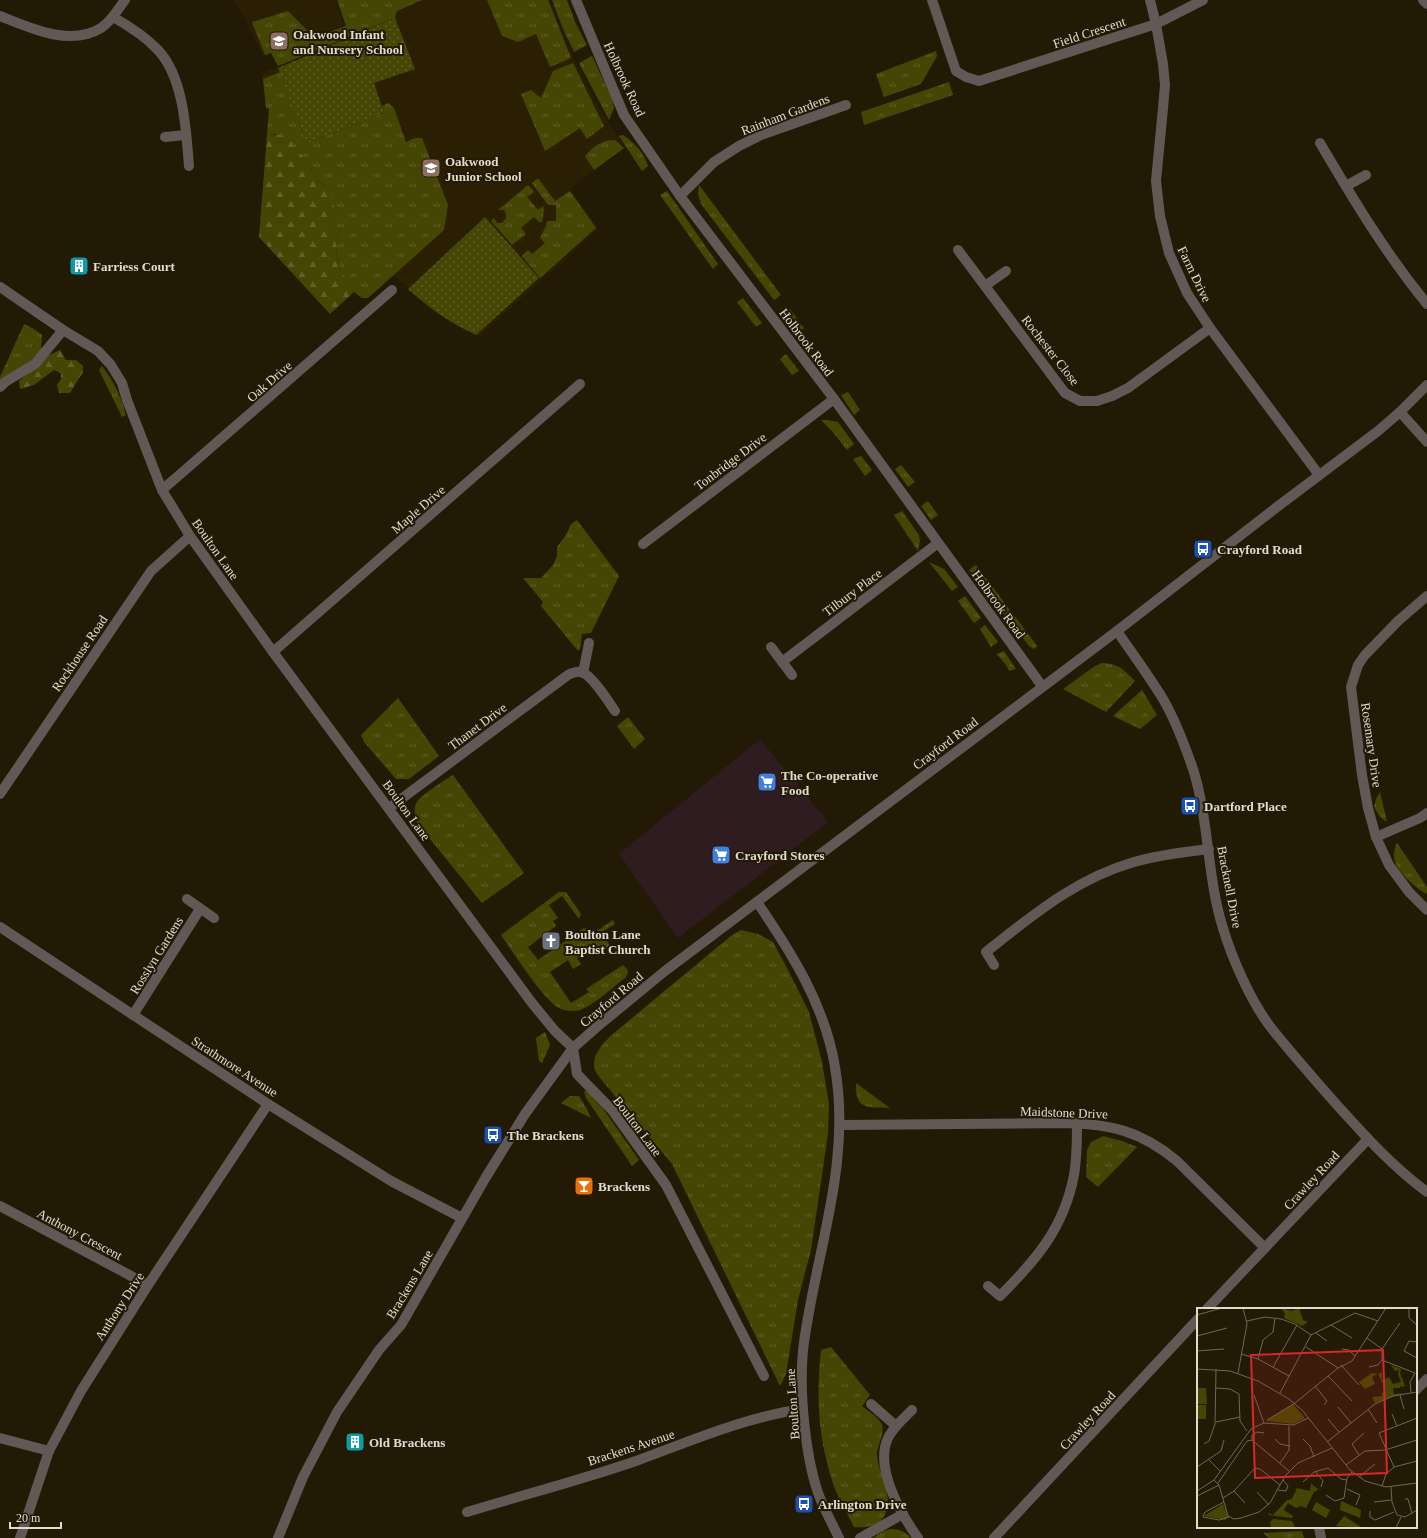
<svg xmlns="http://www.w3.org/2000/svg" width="1427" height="1538" font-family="Georgia,serif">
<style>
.commercial{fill:#2f1c21}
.built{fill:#2a1f03}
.grass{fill:url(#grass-tufts)}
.forest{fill:url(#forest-firs)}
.park{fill:url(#park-dots)}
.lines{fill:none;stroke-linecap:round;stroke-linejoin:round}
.minor{stroke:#645856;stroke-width:10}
.tertiary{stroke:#645856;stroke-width:10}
.labels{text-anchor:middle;stroke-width:4;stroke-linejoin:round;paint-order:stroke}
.street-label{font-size:13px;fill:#e1dbce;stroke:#231a06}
.poi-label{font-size:13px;font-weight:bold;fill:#e1dbce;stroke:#231a06;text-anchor:start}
.inset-road{fill:none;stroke:#6f6756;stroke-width:1}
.view{fill:#d62828;fill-opacity:0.15;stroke:#d62828;stroke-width:2}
.inset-edge{fill:none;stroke:#e1dbce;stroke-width:2}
</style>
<defs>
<pattern id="grass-tufts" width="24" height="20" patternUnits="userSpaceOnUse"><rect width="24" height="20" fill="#454603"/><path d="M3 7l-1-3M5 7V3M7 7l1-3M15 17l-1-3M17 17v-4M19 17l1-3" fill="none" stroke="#606027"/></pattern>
<pattern id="forest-firs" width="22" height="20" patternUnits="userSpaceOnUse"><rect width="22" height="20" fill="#454603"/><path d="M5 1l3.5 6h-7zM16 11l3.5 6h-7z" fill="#606027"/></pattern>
<pattern id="park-dots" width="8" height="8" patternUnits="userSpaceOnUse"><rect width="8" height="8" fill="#454603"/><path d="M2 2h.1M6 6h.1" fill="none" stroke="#606027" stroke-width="1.8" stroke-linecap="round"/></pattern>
</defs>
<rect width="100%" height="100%" fill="#231a06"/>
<polygon class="commercial" points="760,739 828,822 678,938 619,854"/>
<g class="built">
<polygon points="233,0 335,0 344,25 263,56 244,17"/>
<polygon points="409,0 549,0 576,64 599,107 624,148 570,189 599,229 479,336 452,323 430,308 384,266 330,314 259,237 269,109 266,108 262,73 395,18 398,11 396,5"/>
</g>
<g class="grass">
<polygon points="337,0 422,0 397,11 395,18 278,66 271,53 265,55 252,22 288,11 314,37 346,26"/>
<polygon points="487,0 548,0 571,58 550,67 536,34 518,42 502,36"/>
<polygon points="552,0 567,0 576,24 587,45 574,52 563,29"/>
<polygon points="936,51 937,56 921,84 884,97 876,74"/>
<polygon points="592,56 612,98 614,108 609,120 579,63"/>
<polygon points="573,63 604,126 587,139 580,128 545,151 521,94 531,90 541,98 553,71"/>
<polygon points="280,72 307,143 384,113 382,106 388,103 394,108 406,142 415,138 422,138 448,205 444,230 368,298 362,298 354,292 340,269 336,254 337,247 335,240 340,229 333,229 328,225 330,188 317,181 308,164 275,134 267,135 269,109 266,108 263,79"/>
<polygon points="949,82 953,95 864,125 861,112"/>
<path d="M 623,135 C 634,142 644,153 648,166 L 642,171 L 619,136 Z"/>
<path d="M 615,140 L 624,148 L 594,170 L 585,156 C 594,146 602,140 615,140 Z"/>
<polygon points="538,178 555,201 570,191 596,228 540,278 522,256 528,250 532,254 545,243 540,238 546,226 547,221 556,221 556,205 548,205 532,183"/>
<polygon points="528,185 534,192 527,197 538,210 543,206 544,210 542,222 539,222 534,217 521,228 526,234 512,245 491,221 494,218 497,223 502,223 506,218 506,214 504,210 498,210"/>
<polygon points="699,185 781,295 774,300 701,204 698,194"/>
<polygon points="667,191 718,264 713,269 660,195"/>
<polygon points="743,298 762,323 756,327 737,302"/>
<polygon points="790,309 804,328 798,333 784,314"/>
<polygon points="24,324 34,329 42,335 41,349 30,363 0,380 0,377"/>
<polygon points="786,354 799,371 792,375 780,359"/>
<path d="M 102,366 C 115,383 120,395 126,415 L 122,417 L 99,370 Z"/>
<polygon points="848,392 860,410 854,415 841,395"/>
<polygon points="821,420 827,420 838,422 854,444 847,450 832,431"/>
<polygon points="861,456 872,470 865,476 853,459"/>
<polygon points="901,465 915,482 908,487 895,469"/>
<polygon points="928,501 938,515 931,520 921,506"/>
<polygon points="902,511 919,535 920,541 918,551 894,515"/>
<polygon points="577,520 619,576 591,633 582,634 580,649 578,651 541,606 543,602 523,578 541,578 553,565 557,556 557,547 566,535 571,524"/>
<polygon points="929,562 944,569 958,587 952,591"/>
<polygon points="976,565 1037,646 1034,649 1029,646 969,570"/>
<polygon points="965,596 981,618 974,623 958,601"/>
<polygon points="985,625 998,642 991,647 980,629"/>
<polygon points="1004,651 1016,669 1009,671 1006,665 997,654"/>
<path d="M 1102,663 C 1119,664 1123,669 1135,681 L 1106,712 L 1063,689 L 1095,666 Z"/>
<polygon points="1142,690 1157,715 1140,729 1113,716"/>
<polygon points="398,698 439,756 409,779 396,779 364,742 361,735"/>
<polygon points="628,717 645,739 634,749 617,726"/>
<path d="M 453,775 L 524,873 L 482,903 L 417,823 C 415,815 413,809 417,802 C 421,795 445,780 453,775 Z"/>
<polygon points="1380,792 1387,822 1380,817 1374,807 1376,799"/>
<path d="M 1397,843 L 1427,887 L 1427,894 C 1416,889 1396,871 1394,858 C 1393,853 1395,848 1397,843 Z"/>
<path d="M 559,892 L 566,892 L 581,914 L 579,919 L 562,896 L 549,905 L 558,918 L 553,921 L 556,926 L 528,947 L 538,960 L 584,928 L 586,929 L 591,935 L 613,920 L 615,924 L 602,932 L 610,946 L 598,953 L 594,946 L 577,958 L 581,964 L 573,969 L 568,960 L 550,972 L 571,1003 L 589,992 L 586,989 L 623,965 L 627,969 L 628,973 L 625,978 C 613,987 593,1006 580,1010 C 574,1012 564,1011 559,1008 C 542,998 513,952 501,935 Z"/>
<path d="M 741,930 L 758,934 L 773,942 L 788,970 L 809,1012 L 822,1062 L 829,1104 L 828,1134 L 811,1250 L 798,1300 L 786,1374 L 780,1386 L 672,1164 L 600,1078 C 598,1075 594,1070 594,1066 C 593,1053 605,1041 614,1033 L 732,935 Z"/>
<polygon points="545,1032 550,1045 542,1063 539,1061 536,1038"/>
<path d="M 856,1083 L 890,1108 C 867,1107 855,1110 856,1083 Z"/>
<polygon points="584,1091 587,1091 602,1107 639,1160 632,1166 586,1098"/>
<polygon points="570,1096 579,1096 587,1109 591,1118 561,1103"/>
<polygon points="1103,1136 1122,1141 1137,1147 1098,1187 1086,1177 1087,1150 1091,1142"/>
<path d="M 831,1347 L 870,1395 L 862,1406 C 868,1411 877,1416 881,1423 C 886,1431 878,1444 877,1453 C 877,1475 897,1497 883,1518 C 877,1527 863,1528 854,1527 C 846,1511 836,1495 831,1477 C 818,1435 816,1394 821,1350 Z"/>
<path d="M 890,1529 C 899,1529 904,1531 911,1538 L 873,1538 L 883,1531 Z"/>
<polygon points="1302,1531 1304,1538 1269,1538 1263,1533"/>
</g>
<g class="forest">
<polygon points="267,135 287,135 308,164 317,181 330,188 335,212 328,225 333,229 340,229 335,240 337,247 336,254 340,269 354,292 330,314 259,237"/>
<polygon points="60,350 66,360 76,360 83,366 83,372 70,393 59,393 57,385 61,379 61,373 54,370 34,385 20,389 19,381 49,355"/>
</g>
<g class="park">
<polygon points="395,18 415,69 374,83 384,113 307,143 278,68"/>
<path d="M 485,217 L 539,278 L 476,335 C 450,323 429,308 408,289 Z"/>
</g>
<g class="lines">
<g class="minor">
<polyline points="932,0 956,71 966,77 979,81 1156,24 1203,0"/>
<polyline points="1150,0 1156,24 1163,64 1165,85 1163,108 1156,181 1160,216 1169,253 1187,293 1210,328 1319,475"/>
<polyline points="1423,0 1427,4"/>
<path d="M 0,16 C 30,28 70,47 101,28 C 111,22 118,9 125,0"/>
<path d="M 113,17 C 129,26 145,36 158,50 C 184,78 186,130 189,166"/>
<polyline points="165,137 186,135"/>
<path d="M 1320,143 C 1353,199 1386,254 1427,304"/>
<polyline points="1346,186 1366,175"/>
<polyline points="680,196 714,162 739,146 761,135 846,105"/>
<polyline points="958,250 1065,393 1080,401 1097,401 1112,396 1128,388 1210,328"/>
<polyline points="985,286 1006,271"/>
<polyline points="0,387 5,382 35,364 63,330"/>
<polyline points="1400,412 1427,442"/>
<polyline points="162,490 392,290"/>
<polyline points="643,544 834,399"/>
<polyline points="1427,596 1398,621 1365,655 1358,665 1351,687 1362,775 1368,808 1376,837 1389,865 1409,892 1427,910"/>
<path d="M 1117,631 C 1132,653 1149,676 1163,699 C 1176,721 1185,746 1193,769 C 1209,820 1207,875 1222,925 C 1232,959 1251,1002 1272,1029 C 1293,1055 1315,1080 1337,1105 C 1365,1136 1393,1167 1427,1192"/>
<polyline points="771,647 792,675"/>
<polyline points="273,652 580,384"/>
<polyline points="782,662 938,543"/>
<polyline points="583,673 589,643"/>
<polyline points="0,794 151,571 190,536"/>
<path d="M 389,808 L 568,675 C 572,673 576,671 581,672 C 591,674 609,702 615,711"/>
<polyline points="1376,837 1420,818 1427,813"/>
<polyline points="187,899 214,918"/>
<polyline points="0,927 268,1104 391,1181 462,1218"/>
<path d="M 994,965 L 986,952 C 1033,915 1075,879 1134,862 C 1158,855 1184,852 1209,849"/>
<polyline points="133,1015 200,909"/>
<polyline points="573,1048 577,1074 612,1110 666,1185 764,1376"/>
<path d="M 840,1125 L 1065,1123 C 1111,1124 1141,1131 1177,1161 L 1265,1248"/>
<polyline points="0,1206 148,1285"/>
<path d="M 988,1286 L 1000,1296 C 1036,1260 1064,1228 1074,1175 C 1077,1158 1077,1140 1077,1123"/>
<polyline points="1207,1309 1368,1139"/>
<polyline points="1416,1390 1427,1379"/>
<polyline points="871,1404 896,1426"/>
<path d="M 912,1410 C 904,1418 893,1427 888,1438 C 874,1468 901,1514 918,1538"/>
<polyline points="0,1438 49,1451"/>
<path d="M 467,1512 C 523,1495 581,1480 636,1461 C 691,1441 745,1417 803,1409"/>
<polyline points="1319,1527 1321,1538"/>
<polyline points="20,1538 49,1451 81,1391 148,1285 268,1104"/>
<polyline points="860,1538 903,1514"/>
<polyline points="994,1538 1198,1319"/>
</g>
<g class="tertiary">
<polyline points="576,0 624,115 680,196 834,399 1042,686"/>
<polyline points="0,287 63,330 98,351 111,365 122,383 127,400 162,490 190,536 273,652 532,1003 555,1031 573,1048"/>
<path d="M 757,902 C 791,952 825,1005 835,1067 C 852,1166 815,1253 803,1350 C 799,1391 805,1454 818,1493 C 824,1509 832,1523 839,1538"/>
<polyline points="278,1538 303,1477 337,1412 379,1350 401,1325 486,1177 525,1114 573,1048 598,1026 665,971 1117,631 1277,507 1378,431 1400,412 1427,385"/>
</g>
</g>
<defs>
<symbol id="school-square" viewBox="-11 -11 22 22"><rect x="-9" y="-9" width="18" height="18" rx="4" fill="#8d6e63" stroke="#231a06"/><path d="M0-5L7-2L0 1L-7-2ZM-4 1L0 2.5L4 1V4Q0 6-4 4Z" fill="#fff"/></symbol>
<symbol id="building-square" viewBox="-11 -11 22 22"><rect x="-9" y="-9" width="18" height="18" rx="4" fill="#0f9aa8" stroke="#231a06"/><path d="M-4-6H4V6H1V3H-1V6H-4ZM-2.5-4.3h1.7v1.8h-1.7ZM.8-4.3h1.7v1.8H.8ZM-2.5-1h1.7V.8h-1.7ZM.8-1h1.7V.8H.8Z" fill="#fff"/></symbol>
<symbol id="bus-square" viewBox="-11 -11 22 22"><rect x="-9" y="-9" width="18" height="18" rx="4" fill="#1a4fb4" stroke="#231a06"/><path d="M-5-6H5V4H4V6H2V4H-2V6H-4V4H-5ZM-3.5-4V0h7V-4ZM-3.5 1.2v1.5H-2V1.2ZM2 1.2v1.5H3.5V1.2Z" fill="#fff"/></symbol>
<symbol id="supermarket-square" viewBox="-11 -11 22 22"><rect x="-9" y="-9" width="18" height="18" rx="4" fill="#3f7fe0" stroke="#231a06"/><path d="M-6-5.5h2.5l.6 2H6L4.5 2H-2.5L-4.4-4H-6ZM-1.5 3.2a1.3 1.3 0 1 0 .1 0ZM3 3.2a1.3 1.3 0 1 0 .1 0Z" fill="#fff"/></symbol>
<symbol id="church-square" viewBox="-11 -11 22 22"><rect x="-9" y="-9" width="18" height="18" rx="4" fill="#6b7280" stroke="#231a06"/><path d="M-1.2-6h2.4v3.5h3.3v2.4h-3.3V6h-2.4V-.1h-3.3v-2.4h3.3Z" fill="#fff"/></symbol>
<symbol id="bar-square" viewBox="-11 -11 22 22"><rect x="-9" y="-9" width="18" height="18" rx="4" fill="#e8710a" stroke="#231a06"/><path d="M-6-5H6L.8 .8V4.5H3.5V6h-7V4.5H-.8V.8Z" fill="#fff"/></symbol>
</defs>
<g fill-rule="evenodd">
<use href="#school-square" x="268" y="30" width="22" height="22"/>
<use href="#school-square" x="420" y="157" width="22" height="22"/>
<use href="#building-square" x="68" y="255" width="22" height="22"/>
<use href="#bus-square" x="1192" y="538" width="22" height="22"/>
<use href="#supermarket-square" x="756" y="771" width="22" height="22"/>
<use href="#bus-square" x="1179" y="795" width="22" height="22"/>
<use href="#supermarket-square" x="710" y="844" width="22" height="22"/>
<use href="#church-square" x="540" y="930" width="22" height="22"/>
<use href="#bus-square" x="482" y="1124" width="22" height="22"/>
<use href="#bar-square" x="573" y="1175" width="22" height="22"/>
<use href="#building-square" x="344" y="1431" width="22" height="22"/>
<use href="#bus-square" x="793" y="1493" width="22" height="22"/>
</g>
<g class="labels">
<g class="street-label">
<text transform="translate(1089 32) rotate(-18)" y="5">Field Crescent</text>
<text transform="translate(625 79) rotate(65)" y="5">Holbrook Road</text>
<text transform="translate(785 114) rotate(-21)" y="5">Rainham Gardens</text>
<text transform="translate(1195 274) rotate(64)" y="5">Farm Drive</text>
<text transform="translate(807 342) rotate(53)" y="5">Holbrook Road</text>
<text transform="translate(1051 350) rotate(52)" y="5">Rochester Close</text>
<text transform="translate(269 381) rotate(-41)" y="5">Oak Drive</text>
<text transform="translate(730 461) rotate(-37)" y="5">Tonbridge Drive</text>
<text transform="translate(418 509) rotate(-41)" y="5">Maple Drive</text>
<text transform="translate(216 549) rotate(55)" y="5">Boulton Lane</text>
<text transform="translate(852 592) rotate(-37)" y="5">Tilbury Place</text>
<text transform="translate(999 604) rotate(54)" y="5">Holbrook Road</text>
<text transform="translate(79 653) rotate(-56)" y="5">Rockhouse Road</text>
<text transform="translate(477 726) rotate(-37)" y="5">Thanet Drive</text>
<text transform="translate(945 743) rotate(-37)" y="5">Crayford Road</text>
<text transform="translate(1372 745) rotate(82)" y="5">Rosemary Drive</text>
<text transform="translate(407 810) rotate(54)" y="5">Boulton Lane</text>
<text transform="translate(1230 887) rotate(79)" y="5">Bracknell Drive</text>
<text transform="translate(156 955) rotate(-58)" y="5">Rosslyn Gardens</text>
<text transform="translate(611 999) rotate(-40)" y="5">Crayford Road</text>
<text transform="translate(235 1066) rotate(33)" y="5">Strathmore Avenue</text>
<text transform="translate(1064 1112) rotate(2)" y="5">Maidstone Drive</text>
<text transform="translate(638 1126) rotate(53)" y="5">Boulton Lane</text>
<text transform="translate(1311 1180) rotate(-47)" y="5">Crawley Road</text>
<text transform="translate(80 1234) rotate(28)" y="5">Anthony Crescent</text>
<text transform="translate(409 1284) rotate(-59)" y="5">Brackens Lane</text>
<text transform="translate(119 1306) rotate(-57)" y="5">Anthony Drive</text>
<text transform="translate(792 1404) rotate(-94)" y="5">Boulton Lane</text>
<text transform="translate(1087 1420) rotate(-47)" y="5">Crawley Road</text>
<text transform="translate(631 1447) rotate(-18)" y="5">Brackens Avenue</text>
</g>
<g class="poi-label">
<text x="293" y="39">Oakwood Infant<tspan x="293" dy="15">and Nursery School</tspan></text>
<text x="445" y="166">Oakwood<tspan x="445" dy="15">Junior School</tspan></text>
<text x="93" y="271">Farriess Court</text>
<text x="1217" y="554">Crayford Road</text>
<text x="781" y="780">The Co-operative<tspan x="781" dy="15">Food</tspan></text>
<text x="1204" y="811">Dartford Place</text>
<text x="735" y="860">Crayford Stores</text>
<text x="565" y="939">Boulton Lane<tspan x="565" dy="15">Baptist Church</tspan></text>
<text x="507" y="1140">The Brackens</text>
<text x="598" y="1191">Brackens</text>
<text x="369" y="1447">Old Brackens</text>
<text x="818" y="1509">Arlington Drive</text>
</g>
</g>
<g transform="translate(1197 1308)">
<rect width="220" height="220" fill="#231a06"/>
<path d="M 194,57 L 204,61 L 203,65 L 208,78 L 204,79 L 203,77 L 203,80 L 196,80 L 197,86 L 206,85 L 178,95 L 175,89 L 185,88 L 185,85 L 196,76 L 204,74 L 201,66 L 202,62 L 198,63 ZM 185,64 L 185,72 L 192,69 L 196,76 L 189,82 L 181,66 ZM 175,65 L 181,66 L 175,69 L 178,76 L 168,81 L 162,74 ZM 96,96 L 108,110 L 97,116 L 69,113 ZM 109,172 L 121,181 L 124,180 L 117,184 L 109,200 L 104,198 L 99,200 L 91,195 L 87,202 L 96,208 L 95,210 L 72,207 L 71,205 L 76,207 L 90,192 L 95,191 L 100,180 L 113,183 L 114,176 ZM 144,193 L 164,202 L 163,210 L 143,202 ZM 26,196 L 31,209 L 28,212 L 7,208 ZM 76,211 L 95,213 L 98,219 L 74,220 L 73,214 Z" fill="#454603"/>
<path d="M 84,0 L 95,3 L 102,0 L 106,12 L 111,14 L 105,18 L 87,10 L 88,5 Z" fill="#454603"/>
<path d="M 0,80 L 9,80 L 10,96 L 0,96 Z" fill="#454603"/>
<path d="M 0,97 L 9,97 L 9,111 L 0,111 ZM 119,194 L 133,202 L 129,210 L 115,202 ZM 147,208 L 164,219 L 163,220 L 139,218 Z" fill="#454603"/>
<path class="inset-road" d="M 212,0 L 212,10 L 220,17M 0,7 L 25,0M 50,13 L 68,9 L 84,11 L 98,16 L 114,27M 134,17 L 155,30M 119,25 L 130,33M 0,28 L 30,20M 170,30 L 185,41 L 203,15M 220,34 L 212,33 L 207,43 L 220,50M 109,39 L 141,60M 145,41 L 152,42 L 158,48M 185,41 L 185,52 L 218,65 L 213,74 L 214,85M 0,43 L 27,41M 44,46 L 61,51 L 92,68M 61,51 L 66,32 L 76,24 L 78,10M 144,57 L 162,77M 76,59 L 100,17M 172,59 L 181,57 L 185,52M 0,61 L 33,63 L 61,73 L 92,91 L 105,102 L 153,162 L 168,173 L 189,179 L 220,175M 41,65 L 50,16 L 46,0M 131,68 L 155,93M 118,78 L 130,93 L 127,97M 19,80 L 33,81 L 42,86 L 43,113 L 50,123M 83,85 L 114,27 L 158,5 L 181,13M 57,87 L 67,115M 203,87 L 207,101M 141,99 L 154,115M 171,101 L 180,115M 195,106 L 200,118M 131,111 L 142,124M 70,112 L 98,95 L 141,60 L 155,53 L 189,0M 19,114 L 43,109M 78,131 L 83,136 L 93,138M 106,131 L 113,138 L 117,149M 55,132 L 92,163M 130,134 L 178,96 L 196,88 L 220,84M 7,136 L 12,133 L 18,116 L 19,61M 162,147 L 155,136 L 167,125M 11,151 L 23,163M 83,155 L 92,142 L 92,118M 149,157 L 168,143 L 188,142 L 220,132M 0,159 L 24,143 L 27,132M 197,159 L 182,125 L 220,110M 118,163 L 126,173 L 124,179M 162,169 L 178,156M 17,172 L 22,177 L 31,208 L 37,211 L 44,210 L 62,204 L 73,195 L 88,168 L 101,155 L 135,140M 106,174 L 117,164 L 131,160 L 144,171 L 150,172M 21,175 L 50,133 L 55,132 L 55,127 L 60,124 L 67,125M 185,178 L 189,166 L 197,159 L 220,153M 194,179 L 195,194 L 200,207 L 208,209 L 220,202M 150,181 L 163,187 L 159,197M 81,182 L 89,183 L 91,178 L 86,172M 0,183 L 17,172 L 54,121 L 67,115 L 97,117 L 111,110M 37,183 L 48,195M 60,184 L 72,197M 129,187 L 138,193 L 147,190 L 150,170 L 155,164M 0,188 L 22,177M 26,190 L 37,183 L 58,160 L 63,161 L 83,177M 208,191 L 211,191 L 215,205M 27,194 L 8,204 L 6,209 L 22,212 L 32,209M 177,194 L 194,192M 173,203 L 173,209 L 178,212 L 197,204M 199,220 L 204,209"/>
<path class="view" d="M 186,42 L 190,165 L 58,170 L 54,47 Z"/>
<rect width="220" height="220" class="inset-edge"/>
</g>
<path d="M10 1522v6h51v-6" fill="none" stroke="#e1dbce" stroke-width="2"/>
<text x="16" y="1522" font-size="12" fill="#e1dbce" stroke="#231a06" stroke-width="3" paint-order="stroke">20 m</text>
</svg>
